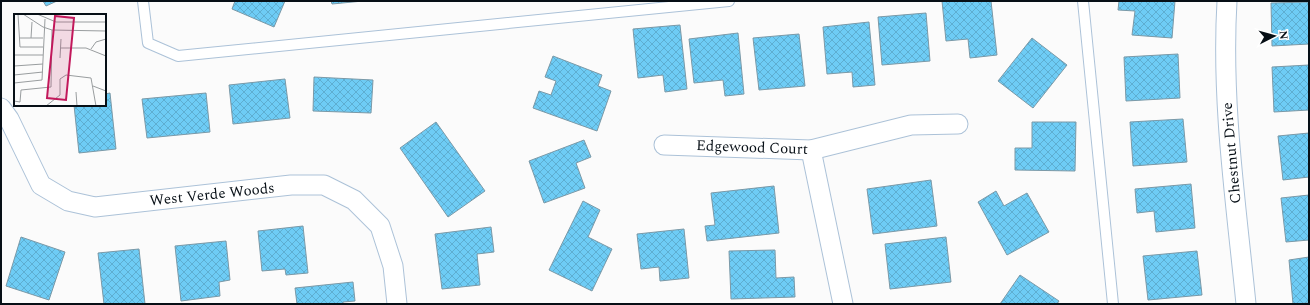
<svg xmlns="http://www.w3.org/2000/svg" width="1310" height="305" font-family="Spectral,serif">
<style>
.building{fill:url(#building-cross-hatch);stroke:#7b99a7}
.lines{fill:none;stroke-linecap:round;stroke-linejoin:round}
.lane-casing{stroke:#acc2d8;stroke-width:12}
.street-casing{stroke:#acc2d8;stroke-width:21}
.lane{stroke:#fff;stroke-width:10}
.street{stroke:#fff;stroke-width:19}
.labels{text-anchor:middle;stroke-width:3;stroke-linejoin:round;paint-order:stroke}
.street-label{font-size:15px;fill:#070f16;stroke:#fff}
.inset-road{fill:none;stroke:#999d9f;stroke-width:1}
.view{fill:#c2185b;fill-opacity:0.15;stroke:#c2185b;stroke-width:2}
.inset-edge{fill:none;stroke:#070f16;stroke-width:2}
</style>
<defs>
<pattern id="building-cross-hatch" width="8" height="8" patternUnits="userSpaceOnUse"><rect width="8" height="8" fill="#6eccf5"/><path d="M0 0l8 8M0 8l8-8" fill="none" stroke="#5eaed1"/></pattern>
</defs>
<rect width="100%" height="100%" fill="#fbfbfb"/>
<g class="building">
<polygon points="43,1 57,1 46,6"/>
<polygon points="235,1 285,1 274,27 232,9"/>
<polygon points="331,1 363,1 332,4"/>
<polygon points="942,1 991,1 997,55 970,58 968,39 946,41"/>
<polygon points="1119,1 1175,1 1172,38 1132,35 1135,11 1118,10"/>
<polygon points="1309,2 1309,44 1272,46 1271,3"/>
<polygon points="926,13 930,61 882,65 878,17"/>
<polygon points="869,22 875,85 853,87 852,72 827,74 823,27"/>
<polygon points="680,25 687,89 665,92 663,75 638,78 633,29"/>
<polygon points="738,33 744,94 725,96 723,80 694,83 689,39"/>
<polygon points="799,34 805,86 759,90 753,38"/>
<polygon points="1032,38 1067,65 1033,108 998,81"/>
<polygon points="1178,54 1180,98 1126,101 1124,57"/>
<polygon points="553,56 602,75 598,86 611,91 597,131 533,108 539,91 551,95 556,81 545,77"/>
<polygon points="1309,65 1309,110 1274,112 1272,67"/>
<polygon points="314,77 373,80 371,113 313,111"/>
<polygon points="285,79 290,118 233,124 229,85"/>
<polygon points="110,93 116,149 79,153 74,105 105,105 105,94"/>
<polygon points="206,93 210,132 147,138 142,99"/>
<polygon points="1183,119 1187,162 1133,166 1130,122"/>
<polygon points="436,122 485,191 448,217 400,148"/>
<polygon points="1032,122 1076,122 1075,171 1015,170 1015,148 1032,148"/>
<polygon points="1309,133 1309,177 1283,180 1278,136"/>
<polygon points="584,140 591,157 576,163 585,188 544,203 529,161"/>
<polygon points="931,180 937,226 873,234 867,189"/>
<polygon points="1191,184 1195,228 1156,232 1154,211 1137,213 1135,189"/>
<polygon points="774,186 779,233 707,241 705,226 715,225 711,193"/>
<polygon points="996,191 1004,206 1027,193 1049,232 1007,255 978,202"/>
<polygon points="1309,195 1309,240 1286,242 1281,198"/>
<polygon points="583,201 600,210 588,237 612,249 592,291 549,270"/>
<polygon points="303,226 308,273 286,275 285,269 262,271 258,231"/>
<polygon points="491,227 494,252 477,254 480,285 442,289 435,234"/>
<polygon points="684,229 689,278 660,281 659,267 641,269 637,234"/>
<polygon points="21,237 65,252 49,300 6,286"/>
<polygon points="946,237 951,282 890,289 885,244"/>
<polygon points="226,241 230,280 219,282 220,296 181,301 175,246"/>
<polygon points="139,249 145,304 104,304 98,253"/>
<polygon points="775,250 776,278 794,277 795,297 731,299 729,251"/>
<polygon points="1197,251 1202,295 1148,300 1143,256"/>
<polygon points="1309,257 1309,303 1293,304 1289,260"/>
<polygon points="1020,275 1059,301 1057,304 1000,304"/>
<polygon points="353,282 355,301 343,302 343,304 297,304 295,288"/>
</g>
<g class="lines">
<defs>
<g id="lane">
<polyline points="143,1 148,43 178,56 729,1"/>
<polyline points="1083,1 1113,304"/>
</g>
<g id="street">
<path d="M 1227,1 C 1221,102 1236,203 1246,304"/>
<polyline points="1,108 9,119 41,185 68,201 95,207 291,185 324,185 354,200 380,226 393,266 397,304"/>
<polyline points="664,145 811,150 911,125 958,124"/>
<polyline points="811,150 843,304"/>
</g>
</defs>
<use href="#lane" class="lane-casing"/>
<use href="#street" class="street-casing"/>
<use href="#lane" class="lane"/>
<use href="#street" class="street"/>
</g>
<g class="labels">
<g class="street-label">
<text transform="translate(752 147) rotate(2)" y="5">Edgewood Court</text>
<text transform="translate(1231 153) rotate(-95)" y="5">Chestnut Drive</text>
<text transform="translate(212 194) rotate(-6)" y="5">West Verde Woods</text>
</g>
</g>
<g transform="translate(14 14)">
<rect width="92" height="92" fill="#fbfbfb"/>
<path class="inset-road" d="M 4,0 L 6,33 L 29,33M 9,0 L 29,13M 23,0 L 42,8 L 92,8M 38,16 L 92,17M 5,24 L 29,24M 17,24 L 18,8M 47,34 L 72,34 L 92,42M 77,35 L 82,28 L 92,25M 0,41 L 29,41M 46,44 L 47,25M 0,52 L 29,50M 0,61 L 29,58M 0,69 L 28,66 L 31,5M 79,72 L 92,77M 62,78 L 63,92M 0,87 L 6,88 L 7,76 L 37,73 L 38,16 L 29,13M 32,92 L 46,81 L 46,65 L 52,61 L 77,64 L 82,92"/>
<path class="view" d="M 41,2 L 60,4 L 52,86 L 33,84 Z"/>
<rect width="92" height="92" class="inset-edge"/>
</g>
<rect width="1310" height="305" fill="none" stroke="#070f16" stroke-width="4"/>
<g transform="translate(1274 36) rotate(84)" stroke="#ffffff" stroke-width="3" paint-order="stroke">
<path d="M0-3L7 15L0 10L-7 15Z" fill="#070f16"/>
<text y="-6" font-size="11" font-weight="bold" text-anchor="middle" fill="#070f16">N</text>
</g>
</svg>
